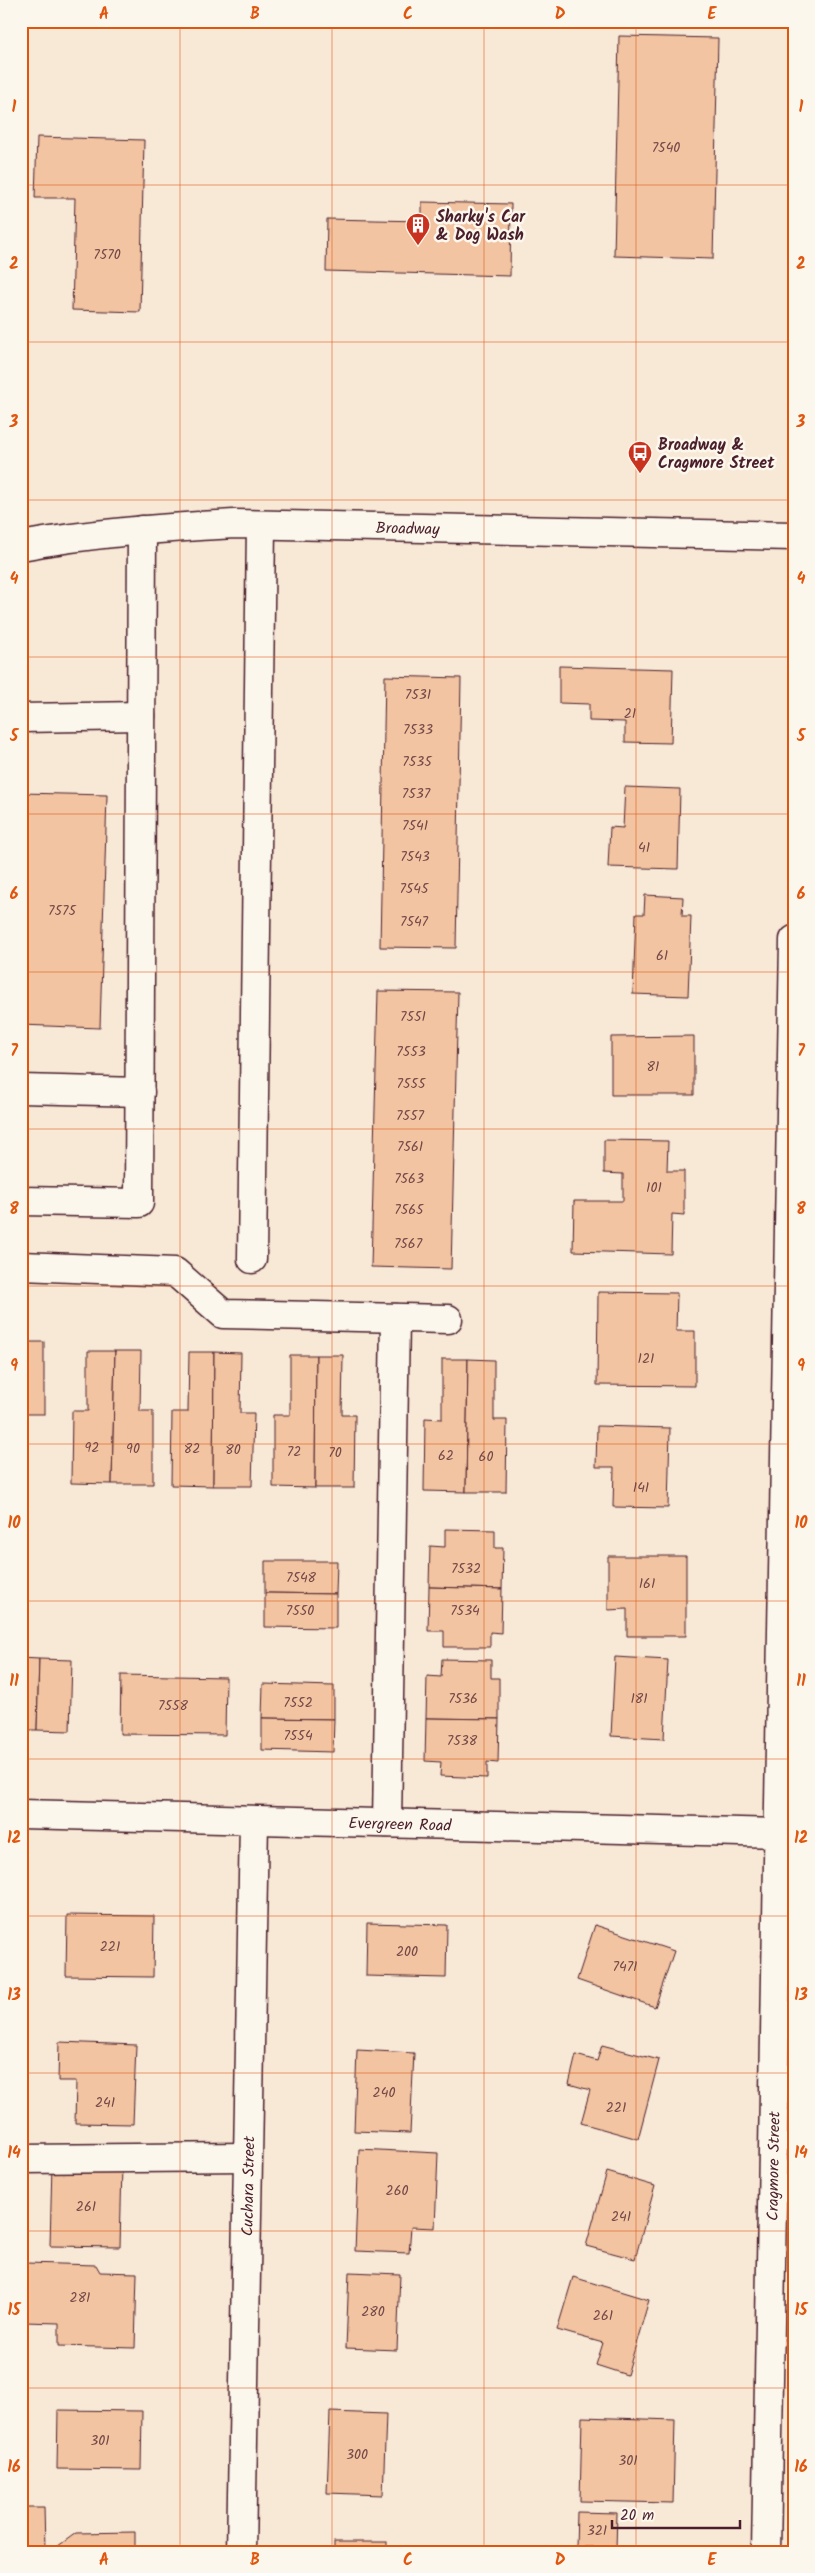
<svg xmlns="http://www.w3.org/2000/svg" width="815" height="2573" font-family="Kalam,sans-serif">
<style>
.building{fill:#f2c4a1;stroke:#4a1f2b}
.lines{fill:none;stroke-linecap:round;stroke-linejoin:round}
.minor-casing{stroke:#4a1f2b;stroke-width:31}
.minor{stroke:#fbf7ec;stroke-width:28}
.grid{fill:none;stroke:#e0560e;stroke-width:1;stroke-opacity:0.55}
.labels{text-anchor:middle;stroke-width:5;stroke-linejoin:round;paint-order:stroke}
.number-label{font-size:14px;fill:#744848}
.poi-label{font-size:16px;font-weight:bold;fill:#4a1f2b;stroke:#fbf7ec;text-anchor:start}
.street-label{font-size:16px;fill:#4a1f2b;stroke:#fbf7ec}
.neatline{fill:none;stroke:#e0560e;stroke-width:2}
.grid-label{font-size:16px;text-anchor:middle;font-weight:bold;fill:#e0560e}
</style>
<rect width="100%" height="100%" fill="#f8e8d6"/>
<filter id="ink" filterUnits="userSpaceOnUse"><feTurbulence type="fractalNoise" baseFrequency=".02" numOctaves="2"/><feDisplacementMap in="SourceGraphic" scale="10" xChannelSelector="R" yChannelSelector="G"/><feConvolveMatrix kernelMatrix="1 2 1 2 8 2 1 2 1" color-interpolation-filters="sRGB"/></filter>
<g filter="url(#ink)">
<g class="building">
<polygon points="619,36 718,38 713,259 614,256"/>
<polygon points="37,137 144,140 140,312 72,310 75,198 35,198"/>
<polygon points="422,202 511,204 510,276 326,271 327,219 422,221"/>
<polygon points="559,666 673,669 671,743 625,742 625,722 589,721 589,704 559,703"/>
<polygon points="385,676 461,678 456,948 380,947"/>
<polygon points="625,787 680,789 678,869 608,867 610,827 623,828"/>
<polygon points="21,793 107,795 100,1028 21,1025"/>
<polygon points="645,895 683,897 682,916 691,916 688,996 633,994 636,914 644,914"/>
<polygon points="378,991 458,992 451,1269 371,1267"/>
<polygon points="694,1036 694,1095 611,1095 611,1037"/>
<polygon points="604,1140 668,1141 667,1171 684,1171 684,1215 672,1214 671,1254 573,1251 574,1201 623,1201 623,1174 604,1173"/>
<polygon points="598,1292 677,1293 676,1331 695,1331 695,1386 597,1385"/>
<rect x="21" y="1342" width="23" height="72"/>
<polygon points="88,1351 115,1351 112,1484 71,1483 72,1411 88,1411"/>
<polygon points="115,1351 141,1351 140,1411 153,1411 153,1484 112,1484"/>
<polygon points="189,1352 214,1352 213,1486 171,1485 172,1412 188,1412"/>
<polygon points="214,1352 241,1353 240,1413 254,1413 252,1486 213,1486"/>
<polygon points="290,1355 316,1355 315,1488 273,1487 273,1415 290,1415"/>
<polygon points="316,1355 343,1355 342,1415 355,1415 354,1488 315,1488"/>
<polygon points="442,1359 468,1359 466,1492 424,1491 425,1418 442,1419"/>
<polygon points="468,1359 494,1360 494,1420 507,1420 506,1492 466,1492"/>
<polygon points="597,1426 670,1428 668,1508 613,1507 614,1467 596,1467"/>
<polygon points="445,1529 495,1530 495,1548 503,1548 502,1589 429,1587 430,1546 445,1547"/>
<polygon points="608,1556 686,1556 686,1636 627,1636 627,1609 608,1610"/>
<polygon points="265,1561 337,1561 336,1594 265,1593"/>
<polygon points="429,1587 502,1589 501,1633 490,1632 490,1647 444,1647 444,1631 428,1631"/>
<polygon points="265,1593 336,1594 336,1628 265,1627"/>
<polygon points="615,1657 668,1660 664,1739 611,1736"/>
<polygon points="21,1658 39,1659 37,1730 21,1730"/>
<polygon points="39,1659 72,1660 70,1731 37,1730"/>
<polygon points="442,1659 491,1660 491,1678 499,1678 499,1719 426,1718 427,1676 441,1677"/>
<polygon points="121,1675 226,1677 225,1735 120,1734"/>
<polygon points="263,1684 334,1686 334,1719 262,1718"/>
<polygon points="262,1718 334,1719 333,1752 262,1750"/>
<polygon points="426,1718 499,1719 498,1763 487,1762 487,1778 440,1776 441,1762 425,1761"/>
<polygon points="67,1915 154,1916 153,1977 66,1976"/>
<polygon points="367,1923 447,1925 446,1978 366,1976"/>
<polygon points="595,1925 674,1951 655,2007 577,1980"/>
<polygon points="59,2042 136,2045 133,2124 75,2123 76,2081 58,2081"/>
<polygon points="602,2045 659,2060 638,2139 581,2123 590,2090 569,2084 576,2055 597,2061"/>
<polygon points="357,2050 414,2053 410,2133 354,2131"/>
<polygon points="359,2149 438,2153 435,2228 411,2227 409,2253 355,2251"/>
<polygon points="52,2164 122,2166 120,2247 50,2246"/>
<polygon points="607,2172 655,2186 635,2259 586,2246"/>
<polygon points="26,2263 96,2265 100,2272 137,2273 135,2348 59,2346 59,2323 24,2322"/>
<polygon points="349,2272 400,2274 397,2350 346,2348"/>
<polygon points="573,2277 649,2300 627,2375 596,2365 603,2343 557,2330"/>
<polygon points="58,2410 142,2411 141,2470 57,2469"/>
<polygon points="330,2412 386,2414 383,2495 327,2493"/>
<polygon points="582,2417 675,2420 673,2503 580,2501"/>
<polygon points="21,2507 44,2507 45,2549 54,2549 76,2533 135,2532 135,2552 21,2552"/>
<polygon points="577,2512 617,2513 616,2549 665,2552 594,2552 594,2547 576,2547"/>
<rect x="334" y="2542" width="53" height="10"/>
</g>
<g class="lines">
<defs>
<g id="minor">
<path id="s1" d="M 21,546 C 91,533 163,528 234,524 L 794,536"/>
<polyline points="21,718 141,716"/>
<polyline points="21,1089 140,1092"/>
<polyline points="21,1201 139,1203 142,530"/>
<polyline points="252,1259 261,525"/>
<polyline points="21,1266 175,1272 223,1314 448,1319"/>
<path id="s2" d="M 21,1814 L 778,1833"/>
<polyline points="387,1823 395,1318"/>
<polyline points="21,2159 247,2157"/>
<path id="s3" d="M 241,2552 L 254,1821"/>
<path id="s4" d="M 766,2552 L 794,940"/>
</g>
</defs>
<use href="#minor" class="minor-casing"/>
<use href="#minor" class="minor"/>
</g>
</g>
<path class="grid" d="M 180,21 L 180,2552M 332,21 L 332,2552M 484,21 L 484,2552M 636,21 L 636,2552M 21,185 L 794,185M 21,342 L 794,342M 21,500 L 794,500M 21,657 L 794,657M 21,814 L 794,814M 21,972 L 794,972M 21,1129 L 794,1129M 21,1286 L 794,1286M 21,1444 L 794,1444M 21,1601 L 794,1601M 21,1759 L 794,1759M 21,1916 L 794,1916M 21,2073 L 794,2073M 21,2231 L 794,2231M 21,2388 L 794,2388"/>
<defs>
<symbol id="building-pin" viewBox="-11 -11 22 30"><path d="M0 17L-7.5 6A9.5 9.5 0 1 1 7.5 6Z" fill="#c8321e" stroke="#fbf7ec"/><path d="M-4-6H4V6H1V3H-1V6H-4ZM-2.5-4.3h1.7v1.8h-1.7ZM.8-4.3h1.7v1.8H.8ZM-2.5-1h1.7V.8h-1.7ZM.8-1h1.7V.8H.8Z" fill="#fff"/></symbol>
<symbol id="bus-pin" viewBox="-11 -11 22 30"><path d="M0 17L-7.5 6A9.5 9.5 0 1 1 7.5 6Z" fill="#c8321e" stroke="#fbf7ec"/><path d="M-5-6H5V4H4V6H2V4H-2V6H-4V4H-5ZM-3.5-4V0h7V-4ZM-3.5 1.2v1.5H-2V1.2ZM2 1.2v1.5H3.5V1.2Z" fill="#fff"/></symbol>
</defs>
<g fill-rule="evenodd">
<use href="#building-pin" x="404" y="211" width="28" height="38"/>
<use href="#bus-pin" x="626" y="439" width="28" height="38"/>
</g>
<g class="labels">
<g class="number-label">
<text x="666" y="152">7540</text>
<text x="107" y="259">7570</text>
<text x="418" y="699">7531</text>
<text x="630" y="718">21</text>
<text x="418" y="734">7533</text>
<text x="417" y="766">7535</text>
<text x="416" y="798">7537</text>
<text x="415" y="830">7541</text>
<text x="644" y="852">41</text>
<text x="415" y="861">7543</text>
<text x="414" y="893">7545</text>
<text x="62" y="915">7575</text>
<text x="414" y="926">7547</text>
<text x="662" y="960">61</text>
<text x="413" y="1021">7551</text>
<text x="411" y="1056">7553</text>
<text x="653" y="1071">81</text>
<text x="411" y="1088">7555</text>
<text x="410" y="1120">7557</text>
<text x="410" y="1151">7561</text>
<text x="409" y="1183">7563</text>
<text x="654" y="1192">101</text>
<text x="409" y="1214">7565</text>
<text x="408" y="1248">7567</text>
<text x="646" y="1363">121</text>
<text x="92" y="1452">92</text>
<text x="133" y="1453">90</text>
<text x="192" y="1453">82</text>
<text x="233" y="1454">80</text>
<text x="294" y="1456">72</text>
<text x="335" y="1457">70</text>
<text x="446" y="1460">62</text>
<text x="486" y="1461">60</text>
<text x="641" y="1492">141</text>
<text x="466" y="1573">7532</text>
<text x="301" y="1582">7548</text>
<text x="647" y="1588">161</text>
<text x="300" y="1615">7550</text>
<text x="465" y="1615">7534</text>
<text x="463" y="1703">7536</text>
<text x="639" y="1703">181</text>
<text x="298" y="1707">7552</text>
<text x="173" y="1710">7558</text>
<text x="298" y="1740">7554</text>
<text x="462" y="1745">7538</text>
<text x="110" y="1951">221</text>
<text x="407" y="1956">200</text>
<text x="625" y="1971">7471</text>
<text x="384" y="2097">240</text>
<text x="105" y="2107">241</text>
<text x="616" y="2112">221</text>
<text x="397" y="2195">260</text>
<text x="86" y="2211">261</text>
<text x="621" y="2221">241</text>
<text x="80" y="2302">281</text>
<text x="373" y="2316">280</text>
<text x="603" y="2320">261</text>
<text x="100" y="2445">301</text>
<text x="357" y="2459">300</text>
<text x="628" y="2465">301</text>
<text x="597" y="2535">321</text>
</g>
<g class="poi-label">
<text x="436" y="222">Sharky's Car<tspan x="436" dy="18">&amp; Dog Wash</tspan></text>
<text x="658" y="450">Broadway &amp;<tspan x="658" dy="18">Cragmore Street</tspan></text>
</g>
<g class="street-label">
<text dy="6" stroke="none"><textPath href="#s1" startOffset="388">Broadway</textPath></text>
<text dy="6" stroke="none"><textPath href="#s2" startOffset="379">Evergreen Road</textPath></text>
<text dy="6" stroke="none"><textPath href="#s4" startOffset="386">Cragmore Street</textPath></text>
<text dy="6" stroke="none"><textPath href="#s3" startOffset="366">Cuchara Street</textPath></text>
</g>
</g>
<rect width="815" height="2573" fill="none" stroke="#fbf7ec" stroke-width="55"/>
<path d="M612 2520v8h128v-8" fill="none" stroke="#4a1f2b" stroke-width="2.5"/>
<text x="620" y="2520" font-size="15" fill="#4a1f2b" stroke="#fbf7ec" stroke-width="4" paint-order="stroke">20 m</text>
<rect x="28" y="28" width="760" height="2518" class="neatline"/>
<g class="grid-label">
<text x="104" y="19">A</text>
<text x="255" y="19">B</text>
<text x="408" y="19">C</text>
<text x="560" y="19">D</text>
<text x="712" y="19">E</text>
<text x="14" y="112">1</text>
<text x="801" y="112">1</text>
<text x="14" y="269">2</text>
<text x="801" y="269">2</text>
<text x="14" y="427">3</text>
<text x="801" y="427">3</text>
<text x="14" y="584">4</text>
<text x="801" y="584">4</text>
<text x="14" y="741">5</text>
<text x="801" y="741">5</text>
<text x="14" y="899">6</text>
<text x="801" y="899">6</text>
<text x="14" y="1056">7</text>
<text x="801" y="1056">7</text>
<text x="14" y="1214">8</text>
<text x="801" y="1214">8</text>
<text x="14" y="1371">9</text>
<text x="801" y="1371">9</text>
<text x="14" y="1528">10</text>
<text x="801" y="1528">10</text>
<text x="14" y="1686">11</text>
<text x="801" y="1686">11</text>
<text x="14" y="1843">12</text>
<text x="801" y="1843">12</text>
<text x="14" y="2000">13</text>
<text x="801" y="2000">13</text>
<text x="14" y="2158">14</text>
<text x="801" y="2158">14</text>
<text x="14" y="2315">15</text>
<text x="801" y="2315">15</text>
<text x="14" y="2472">16</text>
<text x="801" y="2472">16</text>
<text x="104" y="2565">A</text>
<text x="255" y="2565">B</text>
<text x="408" y="2565">C</text>
<text x="560" y="2565">D</text>
<text x="712" y="2565">E</text>
</g>
</svg>
